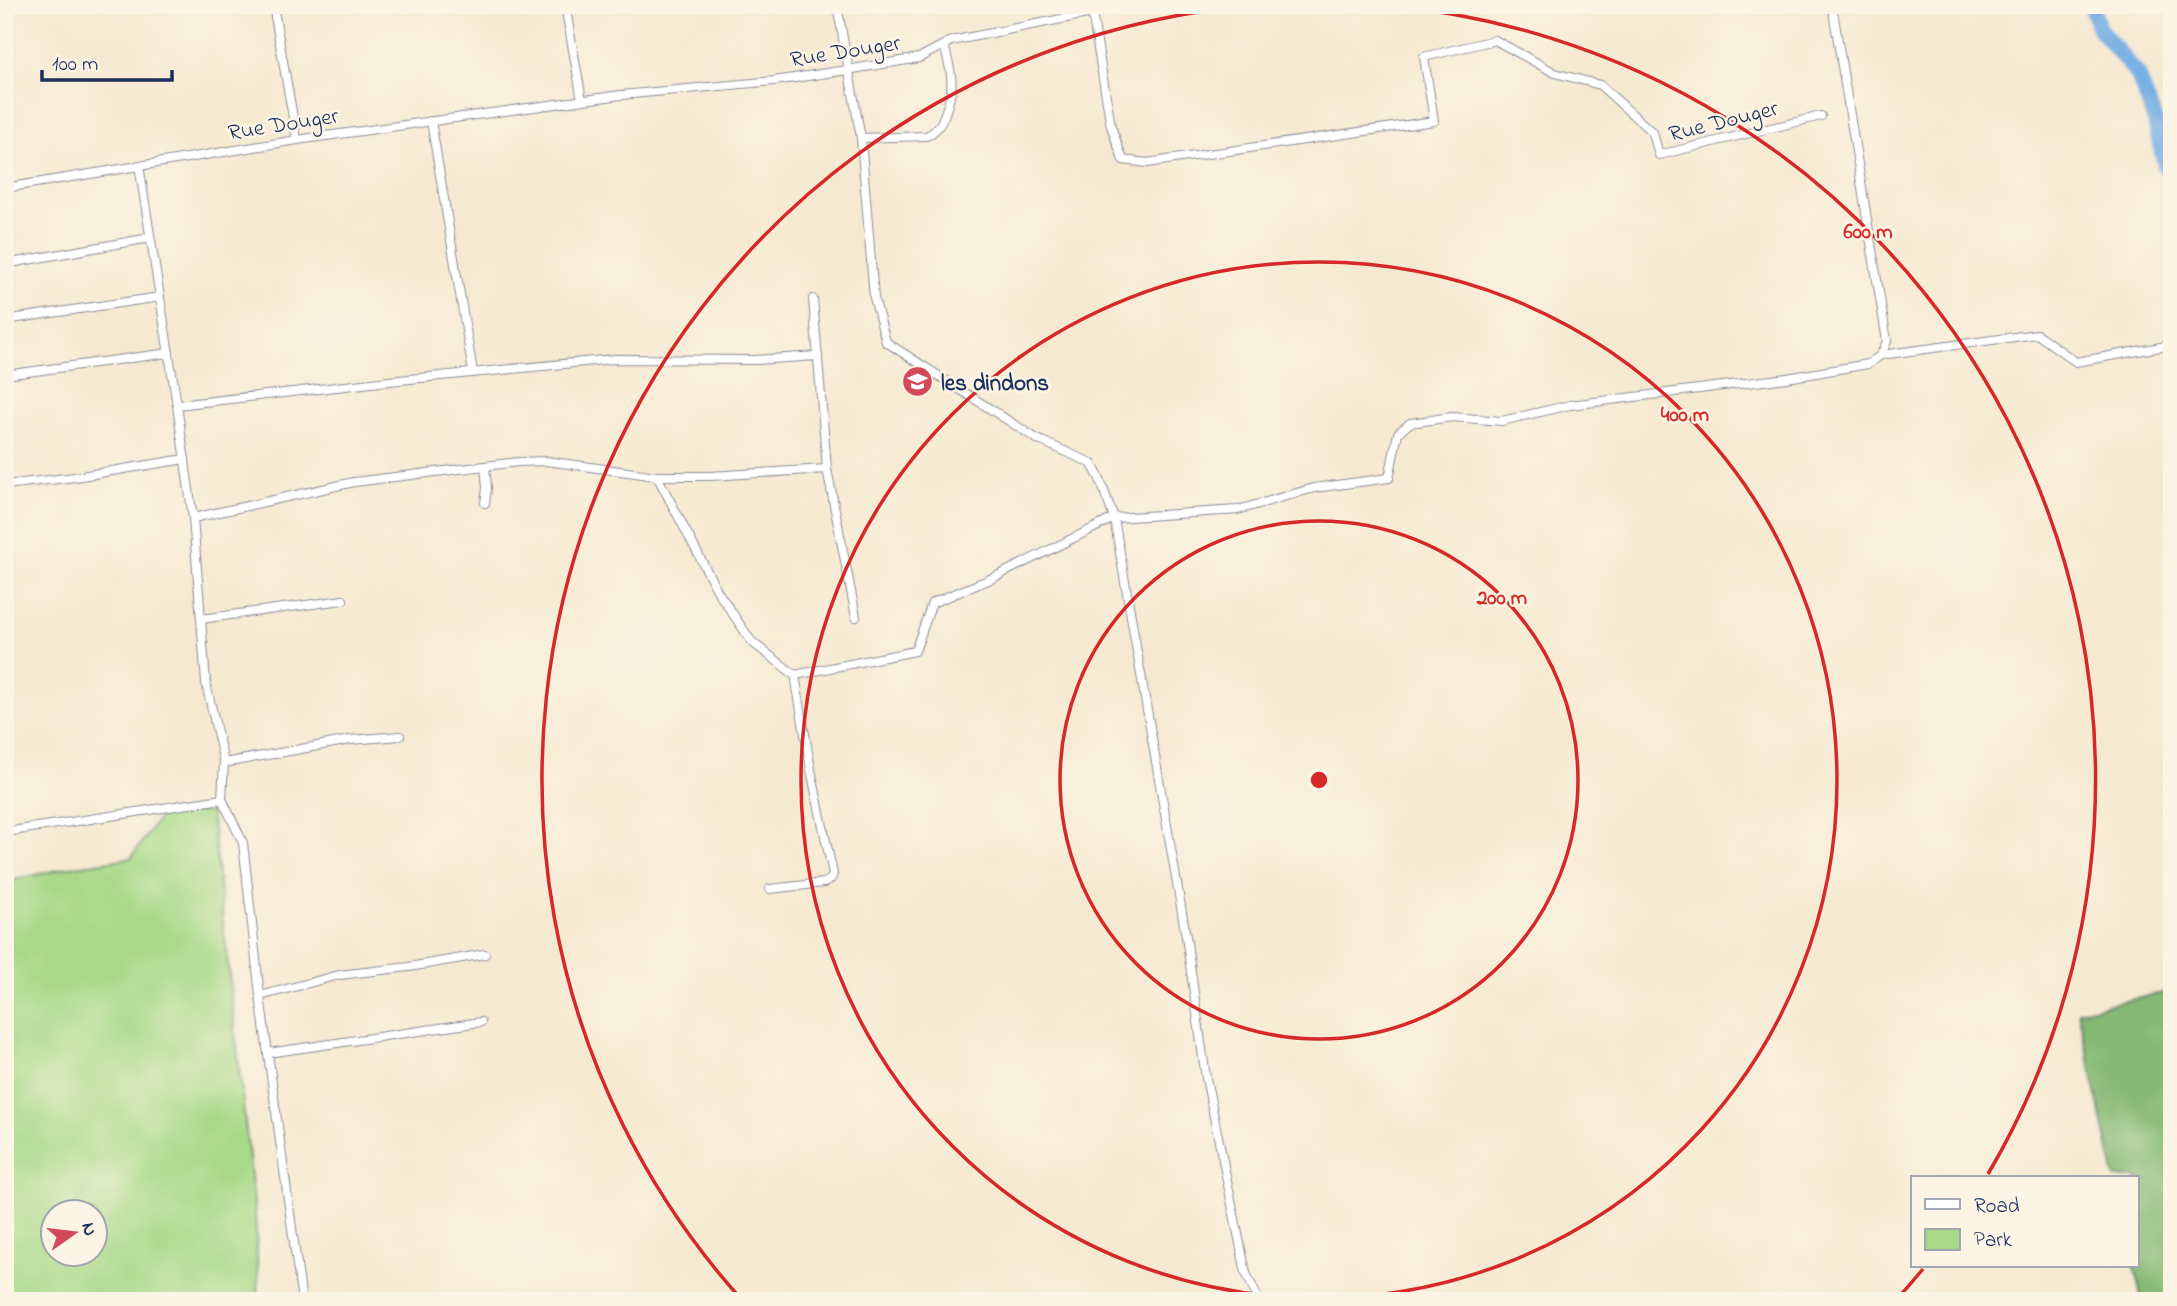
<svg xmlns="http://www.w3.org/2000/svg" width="2177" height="1306" font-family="'Indie Flower',sans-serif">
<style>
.green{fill:#a8d988;stroke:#628473;stroke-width:2;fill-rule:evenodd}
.forest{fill:#86b974;stroke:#507469;stroke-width:2}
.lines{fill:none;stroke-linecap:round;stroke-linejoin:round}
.river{stroke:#72ade3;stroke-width:16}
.minor-casing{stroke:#888c98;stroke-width:10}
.minor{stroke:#fff;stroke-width:8}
.ring{fill:none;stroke:#d62828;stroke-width:3.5}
.labels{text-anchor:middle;stroke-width:5;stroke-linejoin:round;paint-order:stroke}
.street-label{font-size:23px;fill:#1b2f5e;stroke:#fcf5e5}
.poi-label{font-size:23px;font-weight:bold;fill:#1b2f5e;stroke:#fcf5e5;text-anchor:start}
.centre{fill:#d62828;stroke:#fcf5e5;stroke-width:3.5}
.ring-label{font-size:21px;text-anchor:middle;font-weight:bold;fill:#d62828;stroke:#fcf5e5;stroke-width:5;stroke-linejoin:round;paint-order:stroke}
</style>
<rect width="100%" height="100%" fill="#fcf5e5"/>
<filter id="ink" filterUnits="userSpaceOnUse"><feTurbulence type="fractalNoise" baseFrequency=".0143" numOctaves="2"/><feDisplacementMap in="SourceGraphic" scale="14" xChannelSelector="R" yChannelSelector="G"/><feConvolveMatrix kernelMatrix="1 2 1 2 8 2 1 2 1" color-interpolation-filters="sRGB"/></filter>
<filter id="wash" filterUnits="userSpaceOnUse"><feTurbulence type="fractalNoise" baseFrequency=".00686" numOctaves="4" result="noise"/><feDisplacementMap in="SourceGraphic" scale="28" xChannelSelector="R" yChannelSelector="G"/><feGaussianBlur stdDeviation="1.57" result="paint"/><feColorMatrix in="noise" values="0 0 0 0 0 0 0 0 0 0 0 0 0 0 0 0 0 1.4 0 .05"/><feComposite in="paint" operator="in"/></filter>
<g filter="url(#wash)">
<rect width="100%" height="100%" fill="#f6e9d1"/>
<path class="green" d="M 163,812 L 211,812 L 255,1213 L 259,1301 L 5,1301 L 5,882 L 75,866 L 131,858 ZM 52,1212 L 94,1212 L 94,1254 L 52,1254 Z"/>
<polygon class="forest" points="2172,991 2172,1301 2142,1301 2134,1266 2137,1266 2137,1178 2115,1178 2078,1011"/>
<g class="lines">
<polyline class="river" points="2091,5 2099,29 2138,75 2155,121 2165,166 2172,179"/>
</g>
</g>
<g filter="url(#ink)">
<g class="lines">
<defs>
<g id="minor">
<polyline points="273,5 297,140"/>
<polyline points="565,5 582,100"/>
<polyline points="837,5 861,138 874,298 886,342 1037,439 1091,463 1099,477 1114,518 1186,936 1206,1078 1246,1273 1259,1301"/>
<polyline points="431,121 473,372"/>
<path d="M 861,138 L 926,136 C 936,132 941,125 944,116 C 956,87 952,74 944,45"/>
<polyline points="139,165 177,405 193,518 206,683 224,763 222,799 243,843 260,996 302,1301"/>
<polyline points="5,188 297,140 621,95 774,81 847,70 919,58 951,41 1092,13 1111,126 1123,160 1147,163 1434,121 1424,57 1495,40 1555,73 1600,85 1653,133 1659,155 1821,116"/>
<polyline points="5,264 150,238"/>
<polyline points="813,299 827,469 856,617"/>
<polyline points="5,320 160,297"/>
<polyline points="1881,355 2037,334 2076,362 2172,345"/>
<polyline points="5,375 169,353"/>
<polyline points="177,405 389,381 614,359 755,360 818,356"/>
<polyline points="657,476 710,476 827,469"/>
<polyline points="5,485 75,477 185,459"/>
<polyline points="485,503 487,488 485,466"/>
<polyline points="193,518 354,482 518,462 546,461 657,476 718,592 752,642 795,675 811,770 833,874 831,879 824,883 770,889"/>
<polyline points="201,619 343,600"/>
<polyline points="795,675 915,651 932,603 993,578 1114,518 1238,510 1314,488 1389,478 1398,433 1410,423 1452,417 1502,421 1570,405 1787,378 1868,364 1881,355 1887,341 1832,5"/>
<polyline points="224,763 350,740 400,736"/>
<polyline points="5,832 222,799"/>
<polyline points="260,996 339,975 409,967 485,954"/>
<polyline points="268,1053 481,1022"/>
</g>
</defs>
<use href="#minor" class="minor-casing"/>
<use href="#minor" class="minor"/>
</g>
</g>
<g class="ring">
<circle cx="1319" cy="780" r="259"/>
<circle cx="1319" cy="780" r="518"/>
<path d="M1923 1269A777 777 0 0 1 1896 1300M742 1300A777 777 0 0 1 1258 5M1380 5A777 777 0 0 1 1988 1174"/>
</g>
<defs>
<symbol id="school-disc" viewBox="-11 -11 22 22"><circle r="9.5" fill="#d1495b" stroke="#fcf5e5"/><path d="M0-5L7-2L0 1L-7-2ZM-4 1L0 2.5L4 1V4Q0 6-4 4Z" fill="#fff"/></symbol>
</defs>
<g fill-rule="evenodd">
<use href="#school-disc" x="900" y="364" width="35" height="35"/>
</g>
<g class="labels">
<g class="street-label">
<text transform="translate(845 50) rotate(-9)" y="8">Rue Douger</text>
<text transform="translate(1723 120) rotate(-14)" y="8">Rue Douger</text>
<text transform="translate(283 123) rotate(-9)" y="8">Rue Douger</text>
</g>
<g class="poi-label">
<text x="941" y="390">les dindons</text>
</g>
</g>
<circle cx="1319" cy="780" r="10" class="centre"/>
<g class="ring-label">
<text x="1868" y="238">600 m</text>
<text x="1685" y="421">400 m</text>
<text x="1502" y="604">200 m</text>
</g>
<rect width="2177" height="1306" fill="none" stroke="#fcf5e5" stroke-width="28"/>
<rect x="1911" y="1176" width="228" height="91" fill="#fcf5e5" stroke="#a2a6af" stroke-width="2"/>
<rect x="1925" y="1199" width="35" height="10" fill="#ffffff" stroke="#a2a6af" stroke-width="2"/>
<text x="1974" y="1212" font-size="21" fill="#1b2f5e">Road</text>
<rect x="1925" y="1229" width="35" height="21" fill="#a8d988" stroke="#a2a6af" stroke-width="2"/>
<text x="1974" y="1246" font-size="21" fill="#1b2f5e">Park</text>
<g transform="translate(74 1233) rotate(76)"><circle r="33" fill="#fcf5e5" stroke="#a2a6af" stroke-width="2"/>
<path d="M0-5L12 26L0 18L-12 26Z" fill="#d1495b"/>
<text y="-10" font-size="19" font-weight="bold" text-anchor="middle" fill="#1b2f5e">N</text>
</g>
<path d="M42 70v10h130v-10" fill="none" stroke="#1b2f5e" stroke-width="3.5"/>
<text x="52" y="70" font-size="21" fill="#1b2f5e" stroke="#fcf5e5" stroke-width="5" paint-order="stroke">100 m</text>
</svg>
